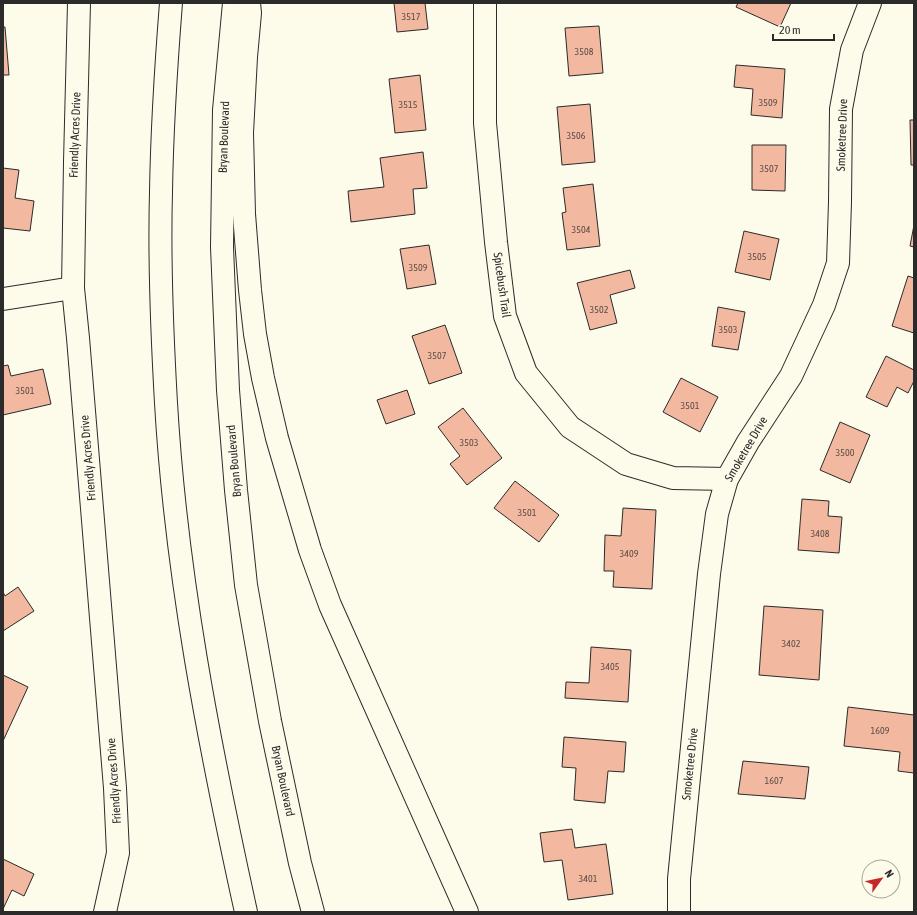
<svg xmlns="http://www.w3.org/2000/svg" width="917" height="915" font-family="'Asap Condensed',sans-serif">
<style>
.building{fill:#f2b8a0;stroke:#2b2b2b}
.lines{fill:none;stroke-linecap:round;stroke-linejoin:round}
.minor-casing{stroke:#2b2b2b;stroke-width:24}
.highway-casing{stroke:#2b2b2b;stroke-width:24}
.minor{stroke:#fdfbea;stroke-width:22}
.highway{stroke:#fdfbea;stroke-width:22}
.labels{text-anchor:middle;stroke-width:3;stroke-linejoin:round;paint-order:stroke}
.number-label{font-size:10px;fill:#5d4e48}
.street-label{font-size:12px;fill:#2b2b2b;stroke:#fdfbea}
</style>
<rect width="100%" height="100%" fill="#fdfbea"/>
<g class="building">
<polygon points="394,3 425,3 428,29 397,32"/>
<polygon points="738,3 791,3 780,27 736,7"/>
<polygon points="599,26 603,73 569,76 565,28"/>
<polygon points="3,27 5,27 9,75 3,75"/>
<polygon points="736,65 785,69 782,118 751,115 753,89 734,87"/>
<polygon points="420,75 426,130 395,133 389,79"/>
<polygon points="590,104 595,162 562,165 557,107"/>
<polygon points="910,120 914,120 914,165 911,165"/>
<polygon points="752,145 786,145 785,191 752,190"/>
<polygon points="423,152 427,188 413,189 415,214 351,222 348,191 384,187 380,158"/>
<polygon points="3,168 19,170 15,198 34,201 30,231 3,228"/>
<polygon points="593,184 600,246 567,250 562,213 566,212 563,188"/>
<polygon points="914,225 914,247 910,246"/>
<polygon points="744,231 779,239 770,280 735,272"/>
<polygon points="429,245 436,284 407,289 400,249"/>
<polygon points="630,270 635,288 610,295 617,323 590,330 577,283"/>
<polygon points="908,276 914,278 914,333 892,326"/>
<polygon points="718,307 745,312 738,350 712,346"/>
<polygon points="445,325 462,373 429,384 412,336"/>
<polygon points="886,356 914,370 914,381 908,393 897,387 887,407 866,397"/>
<polygon points="8,365 11,376 43,369 51,404 3,415 3,366"/>
<polygon points="681,378 718,397 700,432 663,412"/>
<polygon points="407,390 415,414 386,424 377,400"/>
<polygon points="463,408 502,458 467,485 450,464 460,456 438,427"/>
<polygon points="840,422 870,435 850,483 820,470"/>
<polygon points="515,481 559,515 539,542 494,508"/>
<polygon points="802,499 829,501 828,516 842,517 839,553 798,550"/>
<polygon points="623,508 656,510 652,589 613,587 614,571 604,571 605,535 621,536"/>
<polygon points="18,587 34,611 3,631 3,592 5,596"/>
<polygon points="764,606 823,610 819,680 759,675"/>
<polygon points="591,647 631,650 628,702 565,698 566,682 589,683"/>
<polygon points="3,675 28,687 3,741"/>
<polygon points="848,707 914,715 914,773 898,771 900,752 844,746"/>
<polygon points="564,737 626,742 624,772 608,771 605,803 574,800 576,768 562,767"/>
<polygon points="743,761 809,767 805,799 738,794"/>
<polygon points="572,829 575,848 606,844 613,894 568,900 562,860 544,862 540,833"/>
<polygon points="3,859 34,874 24,896 12,890 3,909"/>
</g>
<g class="lines">
<defs>
<g id="minor">
<polyline points="79,3 75,162 73,288 78,338 115,788 118,853 105,912"/>
<polyline points="485,3 485,123 496,242 505,316 526,373 570,427 626,464 673,478 727,479"/>
<polyline points="3,299 73,288"/>
<polyline points="679,912 679,879 709,574 717,514 727,479 748,442 791,376 824,305 838,263 840,202 841,109 852,50 870,3"/>
</g>
<g id="highway">
<path d="M 171,3 C 166,66 162,129 161,192 C 159,262 162,333 166,403 C 176,575 209,744 246,912"/>
<polyline points="234,3 224,110 222,247 228,390 236,490 246,585 270,721 300,863 313,912"/>
<polyline points="249,3 250,13 246,57 242,133 244,214 250,290 255,334 263,378 277,438 310,550 330,605 467,912"/>
</g>
</defs>
<use href="#minor" class="minor-casing"/>
<use href="#highway" class="highway-casing"/>
<use href="#minor" class="minor"/>
<use href="#highway" class="highway"/>
</g>
<g class="labels">
<g class="number-label">
<text x="411" y="20">3517</text>
<text x="584" y="55">3508</text>
<text x="768" y="106">3509</text>
<text x="408" y="108">3515</text>
<text x="576" y="139">3506</text>
<text x="769" y="172">3507</text>
<text x="581" y="233">3504</text>
<text x="757" y="260">3505</text>
<text x="418" y="271">3509</text>
<text x="599" y="313">3502</text>
<text x="728" y="333">3503</text>
<text x="437" y="359">3507</text>
<text x="25" y="394">3501</text>
<text x="690" y="409">3501</text>
<text x="469" y="446">3503</text>
<text x="845" y="456">3500</text>
<text x="527" y="516">3501</text>
<text x="820" y="537">3408</text>
<text x="629" y="557">3409</text>
<text x="791" y="647">3402</text>
<text x="610" y="670">3405</text>
<text x="880" y="734">1609</text>
<text x="774" y="784">1607</text>
<text x="588" y="882">3401</text>
</g>
<g class="street-label">
<text transform="translate(75 135) rotate(-88)" y="4">Friendly Acres Drive</text>
<text transform="translate(842 135) rotate(-88)" y="4">Smoketree Drive</text>
<text transform="translate(224 137) rotate(-88)" y="4">Bryan Boulevard</text>
<text transform="translate(502 285) rotate(82)" y="4">Spicebush Trail</text>
<text transform="translate(746 449) rotate(-60)" y="4">Smoketree Drive</text>
<text transform="translate(88 458) rotate(-95)" y="4">Friendly Acres Drive</text>
<text transform="translate(234 461) rotate(-95)" y="4">Bryan Boulevard</text>
<text transform="translate(690 764) rotate(-84)" y="4">Smoketree Drive</text>
<text transform="translate(114 781) rotate(-94)" y="4">Friendly Acres Drive</text>
<text transform="translate(283 781) rotate(78)" y="4">Bryan Boulevard</text>
</g>
</g>
<rect width="917" height="915" fill="none" stroke="#2b2b2b" stroke-width="8"/>
<g transform="translate(881 879) rotate(57)"><circle r="19" fill="#fdfbea" stroke="#a9a89e"/>
<path d="M0-3L7 15L0 10L-7 15Z" fill="#c62828"/>
<text y="-6" font-size="11" font-weight="bold" text-anchor="middle" fill="#2b2b2b">N</text>
</g>
<path d="M773 34v6h61v-6" fill="none" stroke="#2b2b2b" stroke-width="2"/>
<text x="779" y="34" font-size="12" fill="#2b2b2b" stroke="#fdfbea" stroke-width="3" paint-order="stroke">20 m</text>
</svg>
